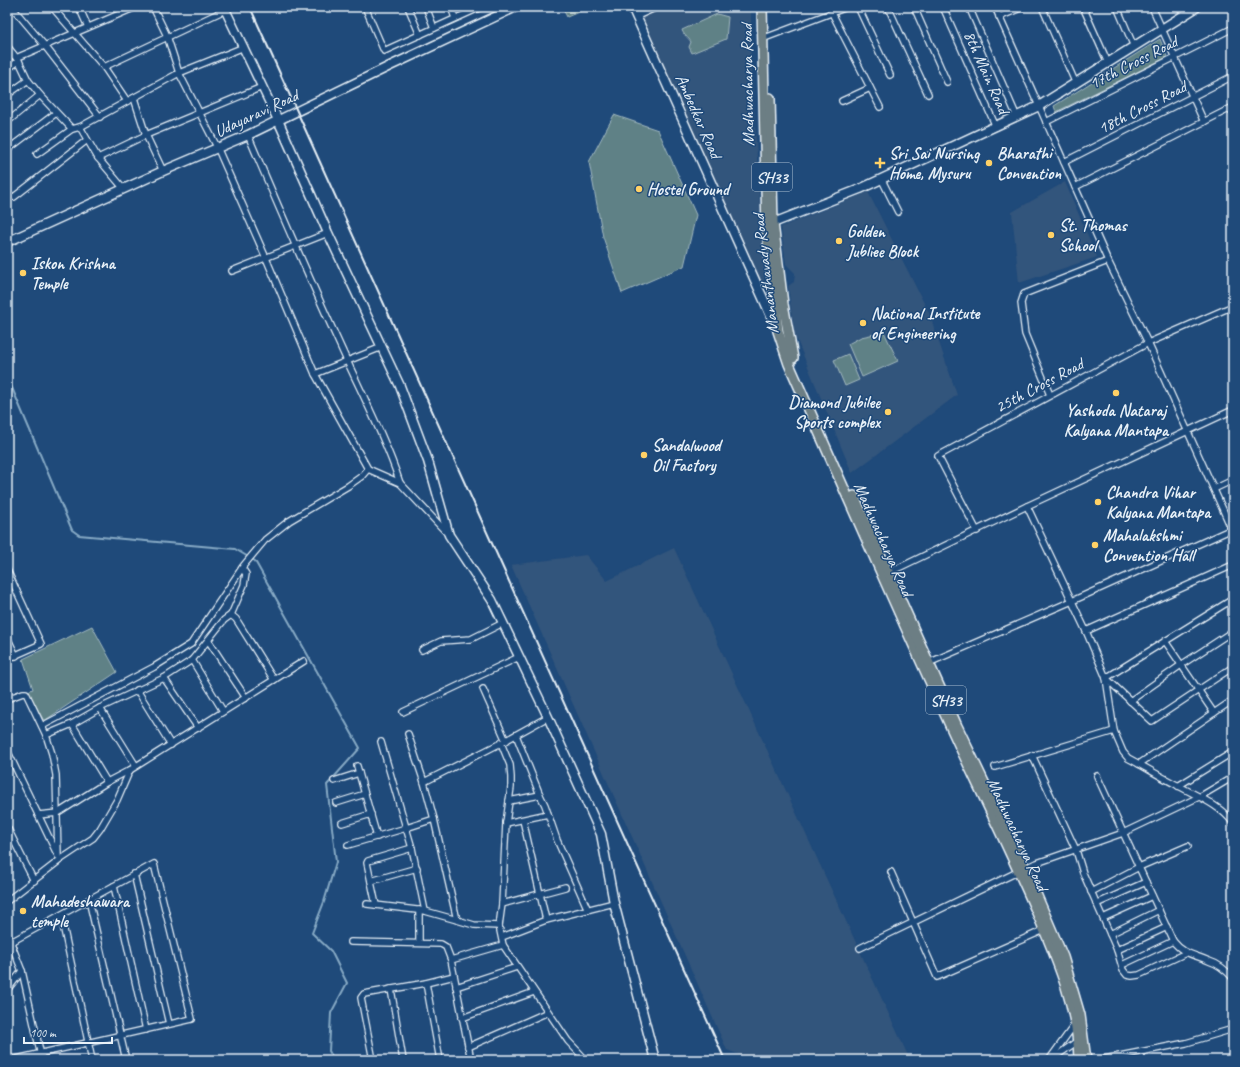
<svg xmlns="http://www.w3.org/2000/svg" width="1240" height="1067" font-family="Caveat,sans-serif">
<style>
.built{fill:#32547b}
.green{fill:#5e8186;stroke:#a3b9bf}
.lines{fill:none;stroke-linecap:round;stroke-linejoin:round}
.stream{stroke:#87aac5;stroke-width:2}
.street-casing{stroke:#e8f1f8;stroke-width:8}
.secondary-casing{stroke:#e8f1f8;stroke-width:11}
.primary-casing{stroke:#e8f1f8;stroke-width:12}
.street{stroke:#1f4a7a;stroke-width:5.5}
.secondary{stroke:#1f4a7a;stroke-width:8}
.primary{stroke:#6c7e84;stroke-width:9}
.rail{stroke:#e8f1f8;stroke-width:2}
.poi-dot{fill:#ffd166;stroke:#1f4a7a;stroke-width:1.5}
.labels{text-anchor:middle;stroke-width:3;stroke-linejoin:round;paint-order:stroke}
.shield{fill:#1f4a7a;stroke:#acbfd2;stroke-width:1}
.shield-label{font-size:16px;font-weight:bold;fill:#e8f1f8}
.street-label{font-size:17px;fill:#e8f1f8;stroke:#1f4a7a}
.poi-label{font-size:17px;font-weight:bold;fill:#e8f1f8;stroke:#1f4a7a;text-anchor:start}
</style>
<rect width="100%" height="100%" fill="#1f4a7a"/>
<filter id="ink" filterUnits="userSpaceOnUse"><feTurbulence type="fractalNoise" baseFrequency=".025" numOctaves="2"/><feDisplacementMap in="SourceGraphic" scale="8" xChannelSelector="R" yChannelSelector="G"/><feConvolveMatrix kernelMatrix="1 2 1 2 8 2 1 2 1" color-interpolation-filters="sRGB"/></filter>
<g filter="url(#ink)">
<g class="built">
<polygon points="662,7 751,7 751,47 750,48 764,265 764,289 688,123 641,16"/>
<polygon points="1065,182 1097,257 1019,283 1012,212"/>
<polygon points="868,192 929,313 957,395 852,473 794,333 788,286 794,282 795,273 786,264 781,227"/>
<polygon points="674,548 910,1060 753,1060 727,1050 511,565 586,555 607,581"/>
</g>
<g class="green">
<polygon points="565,7 590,7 567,17 563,9"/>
<path d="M 717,14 L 728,17 L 726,39 L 692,53 L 689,47 L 691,42 C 688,37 684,36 682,30 Z"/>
<polygon points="1160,39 1167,57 1056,112 1054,106"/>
<polygon points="614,115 658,130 696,215 684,266 622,293 603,237 589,162"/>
<polygon points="884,332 898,361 862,377 848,344 861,337"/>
<polygon points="848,354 859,380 845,386 834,360"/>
<polygon points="92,626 117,672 44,721 28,691 33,689 23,659"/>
</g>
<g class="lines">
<polyline class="stream" points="7,376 72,530 79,535 235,549 255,561 360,748 327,785 336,862 324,902 312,933 331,951 347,983 331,1013 329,1051 334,1060"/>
<defs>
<g id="street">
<polyline points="12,7 45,46 100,117"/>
<polyline points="52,7 104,67 225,10"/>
<polyline points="79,7 88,27"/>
<polyline points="153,7 167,36 179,73 217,147 266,258 315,374 368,469 400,483 447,533"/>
<polyline points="365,7 384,51 481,7"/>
<polyline points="408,7 420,35"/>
<polyline points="426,7 434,28"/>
<polyline points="451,7 455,18"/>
<polyline points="858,7 890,75"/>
<polyline points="888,7 928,94"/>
<polyline points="914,7 947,82"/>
<polyline points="943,7 996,127"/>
<polyline points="969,7 1017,117"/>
<polyline points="995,7 1108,261 1148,343 1233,532"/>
<polyline points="1042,7 1076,84"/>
<polyline points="1083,7 1108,63"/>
<polyline points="1117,7 1134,47"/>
<polyline points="1152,7 1204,122"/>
<polyline points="832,13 880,107"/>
<polyline points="637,16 657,7"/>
<polyline points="999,17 1023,7"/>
<polyline points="762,39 847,7"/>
<polyline points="7,46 19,61 28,80 7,95"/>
<polyline points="16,58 136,7"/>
<polyline points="7,59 13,54"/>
<polyline points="104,67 127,101"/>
<polyline points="7,69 19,61"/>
<polyline points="28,80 40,95 72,129 80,127 98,158 146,135 262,87"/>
<polyline points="134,98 146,135 163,171"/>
<polyline points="842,101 870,88"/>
<polyline points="7,122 40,95"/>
<polyline points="1046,122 1233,28"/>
<polyline points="80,127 179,73 244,47"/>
<path d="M 248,135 C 279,208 310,280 343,352 C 363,396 385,438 400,483"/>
<polyline points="7,150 56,113"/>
<polyline points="37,154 72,129"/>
<polyline points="98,158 124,189"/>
<polyline points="1064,162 1233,76"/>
<polyline points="882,180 898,212"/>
<polyline points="1075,187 1233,107"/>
<polyline points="14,197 87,140"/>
<polyline points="232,271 328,233"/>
<polyline points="315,374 382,347"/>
<polyline points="1050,395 1025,334 1021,303 1024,294 1108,261"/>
<polyline points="1214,489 1233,480"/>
<path d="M 1027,506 L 1086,631 L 1106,678 L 1114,731 L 1123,752 L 1128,758 C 1145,767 1161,777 1177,785 C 1195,795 1222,806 1233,823"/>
<polyline points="977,531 938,456 1148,343 1233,306"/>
<polyline points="7,570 41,644 7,659"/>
<polyline points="886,574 1027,506 1233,410"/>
<polyline points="231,615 244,585 246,574 242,568"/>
<polyline points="1086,631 1233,565"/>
<polyline points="7,637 16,656"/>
<polyline points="208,640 246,698"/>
<polyline points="1165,641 1214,713"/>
<polyline points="422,650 441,641 471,639 503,623"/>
<polyline points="192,660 223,711"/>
<polyline points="926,664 1072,601 1232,529"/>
<polyline points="164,678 198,728"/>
<polyline points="1106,678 1152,721 1233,667"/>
<polyline points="1106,678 1233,599"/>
<polyline points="483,689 506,741"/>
<polyline points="137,690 171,745"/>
<polyline points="7,699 23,693 26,693 46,735"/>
<polyline points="1130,701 1181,665 1233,631"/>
<polyline points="100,708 136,766"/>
<polyline points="403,712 519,657"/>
<polyline points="72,724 107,782"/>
<polyline points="42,726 154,667 191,644 244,565 265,540 289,521 348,486 362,476 368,469"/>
<polyline points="408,734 424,782 434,819 457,920 474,925 499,926"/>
<polyline points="516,735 540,795 545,805 557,840 588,910"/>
<polyline points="381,742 412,848 425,911"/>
<polyline points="501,743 510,765 511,777 511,787 506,823 502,904 499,926 503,945 568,1041 586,1060"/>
<polyline points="7,750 57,854"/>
<polyline points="1032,755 1076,850 1083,873 1117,950 1123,970 1127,975 1132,976 1139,975 1186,953"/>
<polyline points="1139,764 1233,700"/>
<polyline points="357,766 377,837"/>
<polyline points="995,767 1114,731"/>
<path d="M 1097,776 L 1173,941 C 1184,955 1194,954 1209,961 C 1219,964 1226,970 1233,978"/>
<polyline points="334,781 359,773"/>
<polyline points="424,782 501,743 548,717"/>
<polyline points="1178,786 1233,752"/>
<polyline points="509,801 540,795"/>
<polyline points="336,803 365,794"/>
<polyline points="38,815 58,813 107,782 130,770"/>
<polyline points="523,820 546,920"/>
<polyline points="342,823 371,814"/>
<polyline points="506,823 548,814"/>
<polyline points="7,827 34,881"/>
<polyline points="348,845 406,828 434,819"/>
<polyline points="58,856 56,775 52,754 46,735 72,724 100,708 164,678 192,660 224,620 231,615 236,619 274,680"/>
<polyline points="891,872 937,977 1044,930"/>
<polyline points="134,874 169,1024"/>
<polyline points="371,881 417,868"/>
<polyline points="114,886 146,1030"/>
<polyline points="1091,892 1139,867 1188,846"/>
<polyline points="89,900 126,1060"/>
<polyline points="7,901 60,860 93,838 100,829 117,800 130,770 304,661"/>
<polyline points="367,904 425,911 457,920"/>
<polyline points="502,904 565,887"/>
<polyline points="1096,904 1146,882"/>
<polyline points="376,905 367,863 368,861 412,848"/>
<polyline points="419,910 419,943"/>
<polyline points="61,916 92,1060"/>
<polyline points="1103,918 1152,896"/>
<polyline points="7,933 22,971 42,1060"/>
<polyline points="1110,934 1159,910"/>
<polyline points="502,937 546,920 614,903"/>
<polyline points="11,942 154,864 192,1019 12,1060"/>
<polyline points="351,942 441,944 446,947 451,960"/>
<polyline points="860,948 1034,864 1123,833 1201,796 1233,777"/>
<polyline points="1117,950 1167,927"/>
<polyline points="1122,965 1173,941"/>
<polyline points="426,983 440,1060"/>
<polyline points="456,987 517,967"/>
<polyline points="391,989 403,1060"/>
<polyline points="7,990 22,971"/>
<polyline points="462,1018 534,992"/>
<polyline points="468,1047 548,1012"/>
<polyline points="1052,1059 1079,1040"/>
<polyline points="373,1060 361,998 364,994 426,983 454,976"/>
<polyline points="471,1060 451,960 503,945"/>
<polyline points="1049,1060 1075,1024"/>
<polyline points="1099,1060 1186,1043 1233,1029"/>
</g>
<g id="secondary">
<polyline points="224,7 278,120 328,233 400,386 428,461 449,535 492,600 548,717 601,834 614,903 655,1060"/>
<polyline points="632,7 776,327"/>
<polyline points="768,225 860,189 1039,106 1197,7"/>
<polyline points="7,242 163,171 248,135 390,66 516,7"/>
</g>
<g id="primary">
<path d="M 762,7 L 767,232 L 778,331 L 789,364 C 846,493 902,622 961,749 C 987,804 1014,859 1038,915 C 1058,962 1078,1008 1079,1060"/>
<polyline points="770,98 773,223 783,304 793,358"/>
<polyline points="854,496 957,726 1025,868 1063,957 1080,1015 1086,1060"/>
</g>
</defs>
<use href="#street" class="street-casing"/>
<use href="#secondary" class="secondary-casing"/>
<use href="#primary" class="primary-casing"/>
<use href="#street" class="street"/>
<use href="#secondary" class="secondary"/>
<use href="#primary" class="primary"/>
<polyline class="rail" points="250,7 725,1060"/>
</g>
</g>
<g class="poi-dot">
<path d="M878 157h4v4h4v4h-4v4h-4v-4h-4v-4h4z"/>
<circle cx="989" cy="163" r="4"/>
<circle cx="639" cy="189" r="4"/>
<circle cx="1051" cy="235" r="4"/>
<circle cx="839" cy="241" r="4"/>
<circle cx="23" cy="273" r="4"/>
<circle cx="863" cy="323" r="4"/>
<circle cx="1116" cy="393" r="4"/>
<circle cx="888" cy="412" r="4"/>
<circle cx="644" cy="455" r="4"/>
<circle cx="1098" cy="502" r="4"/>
<circle cx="1095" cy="545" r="4"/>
<circle cx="23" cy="911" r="4"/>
</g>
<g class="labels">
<g class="shield">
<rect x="752" y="163" width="40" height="28" rx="3"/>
<rect x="926" y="686" width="40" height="28" rx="3"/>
</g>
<g class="shield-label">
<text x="772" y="183">SH33</text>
<text x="946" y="706">SH33</text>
</g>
<g class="street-label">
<text transform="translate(1133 62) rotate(-27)" y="6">17th Cross Road</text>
<text transform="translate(987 72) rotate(66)" y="6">8th Main Road</text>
<text transform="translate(747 85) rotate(-91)" y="6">Madhwacharya Road</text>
<text transform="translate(1142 107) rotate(-27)" y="6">18th Cross Road</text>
<text transform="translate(256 113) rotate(-25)" y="6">Udayaravi Road</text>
<text transform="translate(699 116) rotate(66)" y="6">Ambedkar Road</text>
<text transform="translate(765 274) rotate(-97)" y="6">Mananthavady Road</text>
<text transform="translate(1039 385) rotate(-28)" y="6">25th Cross Road</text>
<text transform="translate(884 539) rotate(66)" y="6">Madhwacharya Road</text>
<text transform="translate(1018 834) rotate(65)" y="6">Madhwacharya Road</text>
</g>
<g class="poi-label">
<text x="889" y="159">Sri Sai Nursing<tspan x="889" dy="20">Home, Mysuru</tspan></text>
<text x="997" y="159">Bharathi<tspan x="997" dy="20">Convention</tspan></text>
<text x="647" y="195">Hostel Ground</text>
<text x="1059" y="231">St. Thomas<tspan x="1059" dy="20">School</tspan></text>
<text x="847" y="237">Golden<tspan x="847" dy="20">Jubliee Block</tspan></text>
<text x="31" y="269">Iskon Krishna<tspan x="31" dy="20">Temple</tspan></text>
<text x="871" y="319">National Institute<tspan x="871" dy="20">of Engineering</tspan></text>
<text x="880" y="408" text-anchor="end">Diamond Jubilee<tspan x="880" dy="20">Sports complex</tspan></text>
<text x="1116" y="416" text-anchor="middle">Yashoda Nataraj<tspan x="1116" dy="20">Kalyana Mantapa</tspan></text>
<text x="652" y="451">Sandalwood<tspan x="652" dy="20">Oil Factory</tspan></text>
<text x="1106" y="498">Chandra Vihar<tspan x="1106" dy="20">Kalyana Mantapa</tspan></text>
<text x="1103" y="541">Mahalakshmi<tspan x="1103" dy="20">Convention Hall</tspan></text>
<text x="31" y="907">Mahadeshawara<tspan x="31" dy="20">temple</tspan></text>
</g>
</g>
<rect width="1240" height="1067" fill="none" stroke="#1f4a7a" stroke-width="24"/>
<rect x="12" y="12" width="1216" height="1043" fill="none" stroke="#e8f1f8" stroke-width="1.5" filter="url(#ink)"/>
<path d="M24 1037v6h88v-6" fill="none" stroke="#e8f1f8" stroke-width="2"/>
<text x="30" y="1037" font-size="12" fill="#e8f1f8" stroke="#1f4a7a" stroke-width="3" paint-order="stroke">100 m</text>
</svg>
